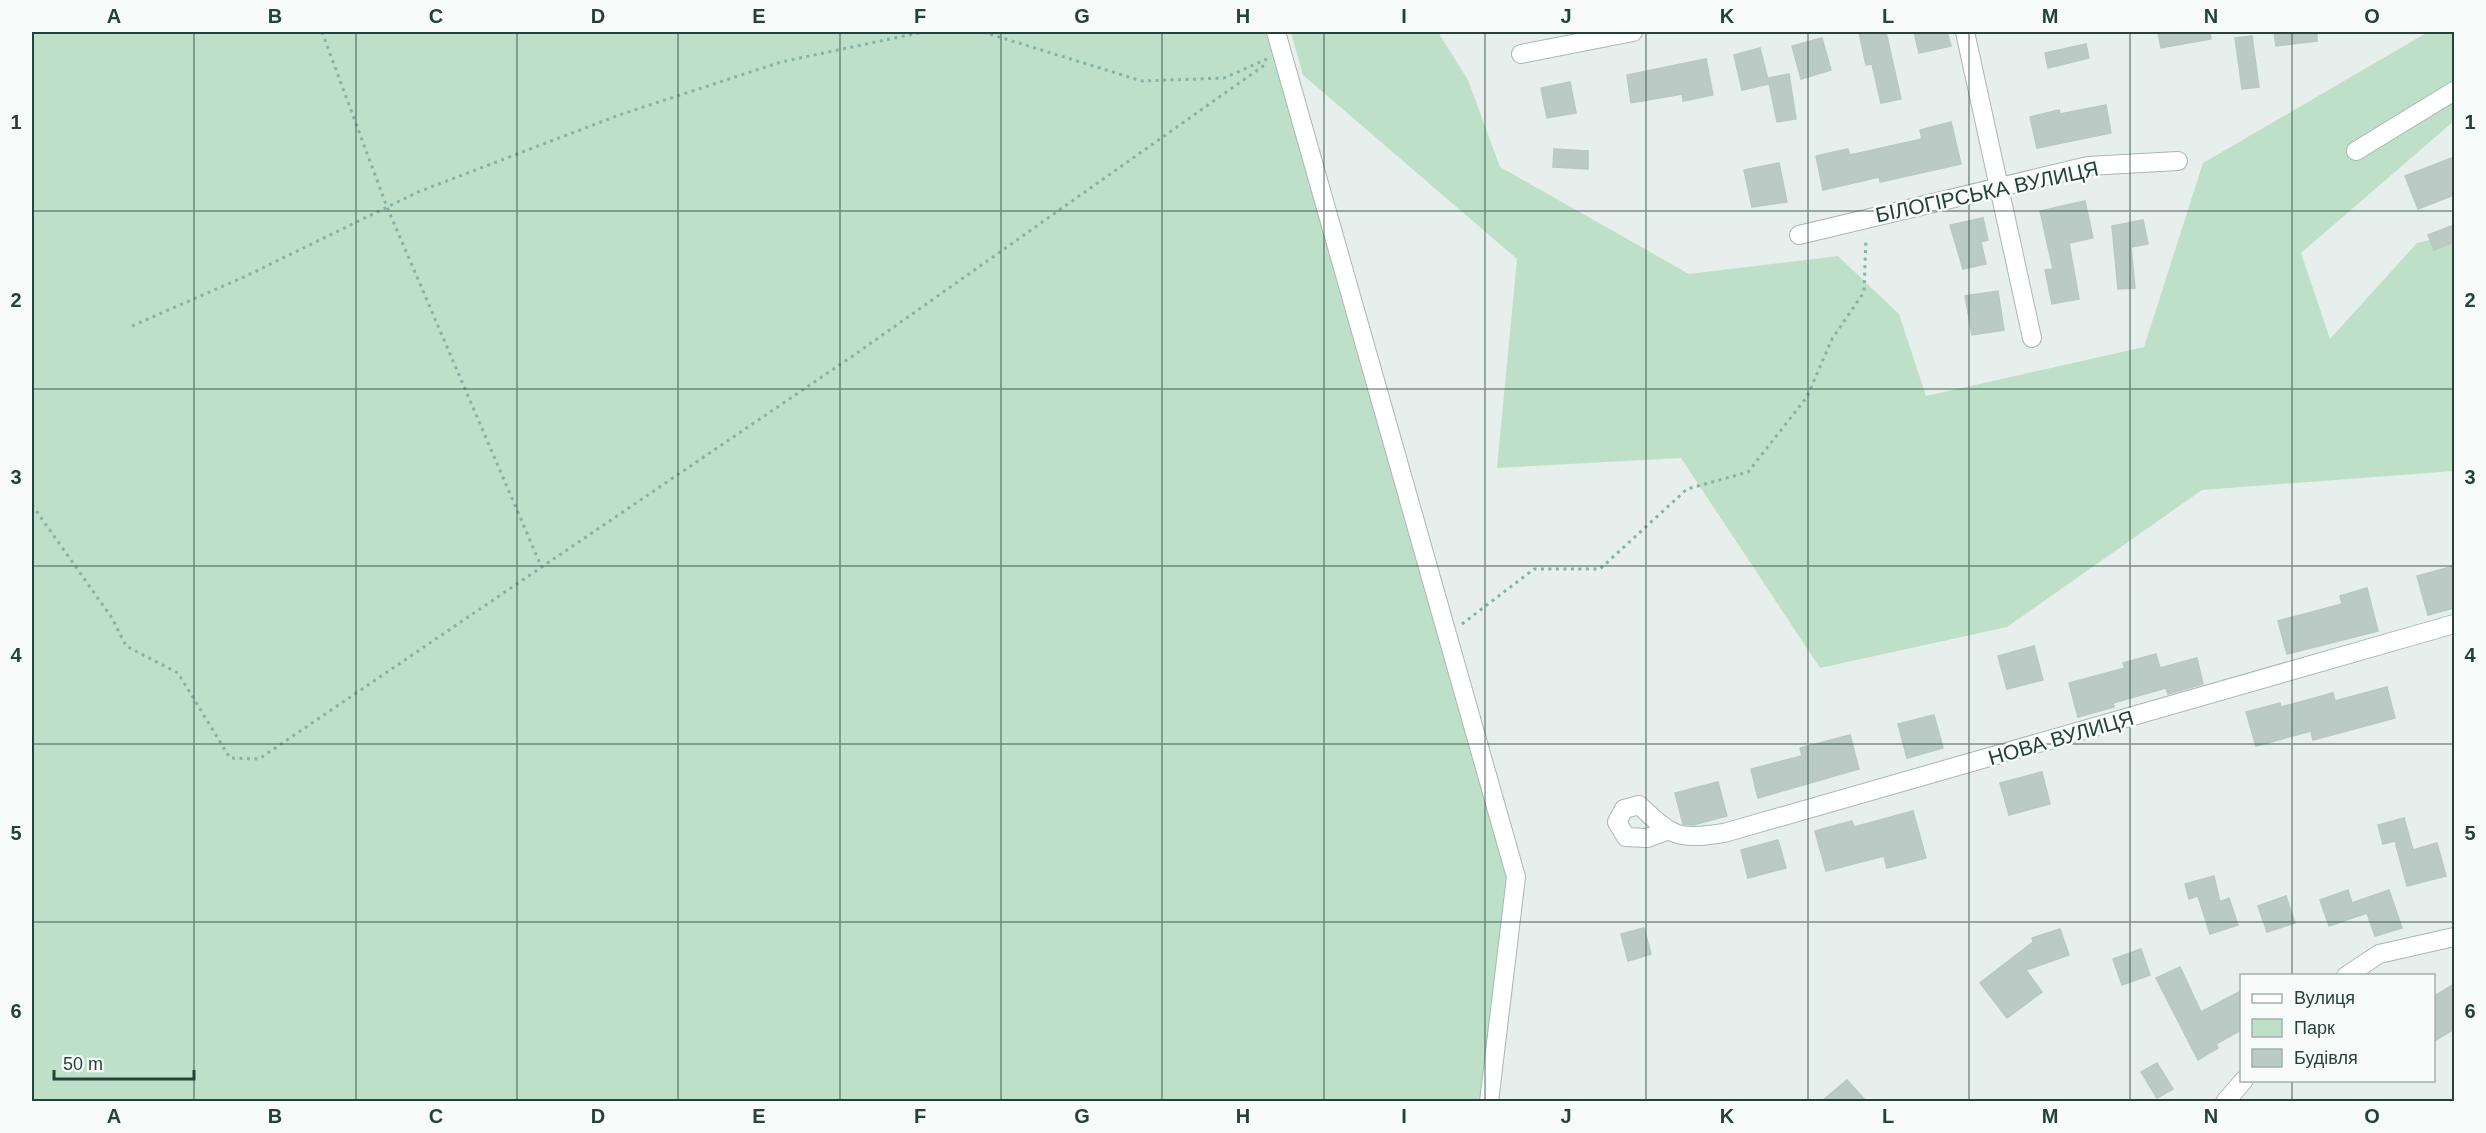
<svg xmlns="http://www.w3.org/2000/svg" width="2486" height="1133" font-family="Helvetica,sans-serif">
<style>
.green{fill:#bfe0c8}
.building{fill:#bbcac4;stroke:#b8c9c2;stroke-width:1.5}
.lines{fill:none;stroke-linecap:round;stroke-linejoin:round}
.minor-casing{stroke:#a8b8b2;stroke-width:20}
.path{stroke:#86b3a5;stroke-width:3;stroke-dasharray:3 4.5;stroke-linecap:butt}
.minor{stroke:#fff;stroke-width:18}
.grid{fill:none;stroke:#24423a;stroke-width:1.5;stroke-opacity:0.55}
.labels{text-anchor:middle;stroke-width:5;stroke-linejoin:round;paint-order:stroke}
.street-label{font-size:21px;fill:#24423a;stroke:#f7fbf9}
.neatline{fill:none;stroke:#24423a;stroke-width:2}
.grid-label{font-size:20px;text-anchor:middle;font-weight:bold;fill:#24423a}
</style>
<rect width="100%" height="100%" fill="#e6efeb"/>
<g class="green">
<polygon points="32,32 1268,32 1507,878 1481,1101 32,1101"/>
<polygon points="1291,32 1438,32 1468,80 1500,167 1689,274 1838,256 1899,314 1926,396 2144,347 2203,163 2428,32 2454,32 2454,121 2301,253 2330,339 2417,243 2454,234 2454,471 2202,490 2007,627 1820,668 1681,458 1497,468 1517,259 1303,75"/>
</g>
<g class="building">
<polygon points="1859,32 1886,32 1901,99 1881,103 1872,64 1866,65"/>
<polygon points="1914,32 1947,32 1951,46 1919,53"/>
<polygon points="2158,32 2210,32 2211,39 2161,48"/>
<polygon points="2274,32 2317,32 2317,41 2276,46"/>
<polygon points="2252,36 2259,87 2242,89 2235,38"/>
<polygon points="1822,38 1831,70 1801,79 1792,46"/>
<polygon points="2086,44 2089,58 2048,68 2045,53"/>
<polygon points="1760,48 1769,84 1742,90 1734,55"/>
<polygon points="1706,59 1713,95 1683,101 1682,94 1631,103 1627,75"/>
<polygon points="1789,74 1796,119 1777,122 1768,78"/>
<polygon points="1570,82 1576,113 1547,118 1541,88"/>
<polygon points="2106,105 2111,133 2037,148 2030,117 2059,110 2060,114"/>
<polygon points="1951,122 1961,164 1880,182 1879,177 1823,190 1816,156 1848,149 1850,155 1922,139 1920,130"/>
<polygon points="1554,149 1588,151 1588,169 1553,167"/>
<polygon points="2454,157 2454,195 2418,209 2405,176"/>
<polygon points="1779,163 1787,202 1752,207 1744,170"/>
<polygon points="2085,201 2093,238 2069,243 2079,299 2052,304 2045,270 2053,269 2040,211"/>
<polygon points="1983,218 1988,240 1981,242 1986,264 1963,269 1950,225"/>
<polygon points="2143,220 2148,244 2131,247 2135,288 2118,289 2112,226"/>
<polygon points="2454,225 2454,242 2434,250 2428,235"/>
<polygon points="1998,291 2004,330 1972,335 1965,296"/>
<polygon points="2454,566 2454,608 2428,615 2417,576"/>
<polygon points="2367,588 2378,631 2287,654 2278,621 2342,604 2340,596"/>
<polygon points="2034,646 2043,680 2007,689 1998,656"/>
<polygon points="2156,654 2160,668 2197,658 2203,684 2168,694 2166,688 2113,703 2114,707 2078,717 2069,683 2125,668 2123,663"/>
<polygon points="2387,687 2395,718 2313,740 2311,731 2256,746 2246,712 2280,703 2281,707 2333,693 2335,701"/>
<polygon points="1934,715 1943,748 1907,758 1898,724"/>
<polygon points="1850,735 1859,769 1758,798 1751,769 1802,756 1800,748"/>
<polygon points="2042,772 2050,804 2009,815 2000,783"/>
<polygon points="1718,782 1727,816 1693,825 1683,824 1675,793"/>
<polygon points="1913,811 1926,858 1887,868 1884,856 1826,871 1815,831 1852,821 1854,827"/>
<polygon points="2404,818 2413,850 2437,843 2446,876 2407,886 2395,841 2383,844 2378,825"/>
<polygon points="1778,840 1786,868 1748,878 1741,850"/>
<polygon points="2214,876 2220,902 2229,898 2238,925 2210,934 2198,896 2189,899 2185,884"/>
<polygon points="2348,890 2352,903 2389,890 2402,928 2375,936 2367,913 2329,926 2320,900"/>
<polygon points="2286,896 2295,923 2267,932 2258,906"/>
<polygon points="1644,928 1651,954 1628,961 1621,934"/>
<polygon points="2060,929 2069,955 2026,970 2042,992 2007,1018 1980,983 2033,942 2032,938"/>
<polygon points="2141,949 2150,975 2122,985 2113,959"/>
<polygon points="2180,967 2201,1012 2241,991 2241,1030 2216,1044 2218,1048 2198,1060 2156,978"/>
<polygon points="2454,984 2454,1029 2433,1042 2433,997"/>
<polygon points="2157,1063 2173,1089 2157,1098 2141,1072"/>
<polygon points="1847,1080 1866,1101 1822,1101"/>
</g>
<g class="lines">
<defs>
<g id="minor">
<polyline points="1276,32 1516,877 1489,1102"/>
<polyline points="1965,32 2032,338"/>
<polyline points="1521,54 1633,32"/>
<polyline points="2356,151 2454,91"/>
<polyline points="1799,235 2088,166 2178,161"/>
<path d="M 1666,831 L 1647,838 L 1626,837 L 1617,822 L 1624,809 L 1639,805 C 1673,837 1677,840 1724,833 L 2454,624"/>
<polyline points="2346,976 2379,954 2454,937"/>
<polyline points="2225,1102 2244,1080"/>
</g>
</defs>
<use href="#minor" class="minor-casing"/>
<g class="path">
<polyline points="322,32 387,207 541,566"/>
<polyline points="983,32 1142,81 1224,78 1267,59"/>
<polyline points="132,326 246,276 418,192 619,115 781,62 923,32"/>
<polyline points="32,505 112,618 126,646 178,673 230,758 259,759 857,353 1266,64"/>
<polyline points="1462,624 1534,569 1600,569 1687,489 1748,472 1807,397 1832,339 1864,292 1866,238"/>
</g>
<use href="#minor" class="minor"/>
</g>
<path class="grid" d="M 194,32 L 194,1102M 356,32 L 356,1102M 517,32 L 517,1102M 678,32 L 678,1102M 840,32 L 840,1102M 1001,32 L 1001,1102M 1162,32 L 1162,1102M 1324,32 L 1324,1102M 1485,32 L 1485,1102M 1646,32 L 1646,1102M 1808,32 L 1808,1102M 1969,32 L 1969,1102M 2130,32 L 2130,1102M 2292,32 L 2292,976M 32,211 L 2454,211M 32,389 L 2454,389M 32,566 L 2454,566M 32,744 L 2454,744M 32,922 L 2454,922M 2292,1080 L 2292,1102"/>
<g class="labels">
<g class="street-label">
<text transform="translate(1987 192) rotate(-12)" y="7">БІЛОГІРСЬКА ВУЛИЦЯ</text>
<text transform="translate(2061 738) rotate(-16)" y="7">НОВА ВУЛИЦЯ</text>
</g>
</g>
<rect width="2486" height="1133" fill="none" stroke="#f7fbf9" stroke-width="66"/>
<rect x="2240" y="974" width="195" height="108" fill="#f7fbf9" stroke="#a3b1ad" stroke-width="1.5"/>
<rect x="2252" y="994" width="30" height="9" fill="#ffffff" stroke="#a3b1ad" stroke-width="1.5"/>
<text x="2294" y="1004" font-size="18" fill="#24423a">Вулиця</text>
<rect x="2252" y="1019" width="30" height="18" fill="#bfe0c8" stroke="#a3b1ad" stroke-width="1.5"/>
<text x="2294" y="1034" font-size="18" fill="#24423a">Парк</text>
<rect x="2252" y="1049" width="30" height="18" fill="#bbcac4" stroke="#a3b1ad" stroke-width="1.5"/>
<text x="2294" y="1064" font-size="18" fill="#24423a">Будівля</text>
<path d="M54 1070v9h140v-9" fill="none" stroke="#24423a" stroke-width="3"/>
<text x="63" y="1070" font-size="18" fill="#24423a" stroke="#f7fbf9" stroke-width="4.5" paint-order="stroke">50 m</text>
<rect x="33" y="33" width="2420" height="1067" class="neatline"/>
<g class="grid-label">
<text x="114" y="23">A</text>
<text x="275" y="23">B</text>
<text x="436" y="23">C</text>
<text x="598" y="23">D</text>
<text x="759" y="23">E</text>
<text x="920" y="23">F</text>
<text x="1082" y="23">G</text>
<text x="1243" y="23">H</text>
<text x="1404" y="23">I</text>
<text x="1566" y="23">J</text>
<text x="1727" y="23">K</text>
<text x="1888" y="23">L</text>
<text x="2050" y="23">M</text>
<text x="2211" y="23">N</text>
<text x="2372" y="23">O</text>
<text x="16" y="129">1</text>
<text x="2470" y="129">1</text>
<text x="16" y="307">2</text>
<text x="2470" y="307">2</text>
<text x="16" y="484">3</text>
<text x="2470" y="484">3</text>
<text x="16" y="662">4</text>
<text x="2470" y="662">4</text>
<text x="16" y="840">5</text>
<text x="2470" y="840">5</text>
<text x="16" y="1018">6</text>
<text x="2470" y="1018">6</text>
<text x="114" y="1123">A</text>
<text x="275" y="1123">B</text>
<text x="436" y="1123">C</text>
<text x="598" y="1123">D</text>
<text x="759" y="1123">E</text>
<text x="920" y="1123">F</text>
<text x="1082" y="1123">G</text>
<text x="1243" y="1123">H</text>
<text x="1404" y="1123">I</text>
<text x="1566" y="1123">J</text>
<text x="1727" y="1123">K</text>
<text x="1888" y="1123">L</text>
<text x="2050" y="1123">M</text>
<text x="2211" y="1123">N</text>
<text x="2372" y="1123">O</text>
</g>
</svg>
